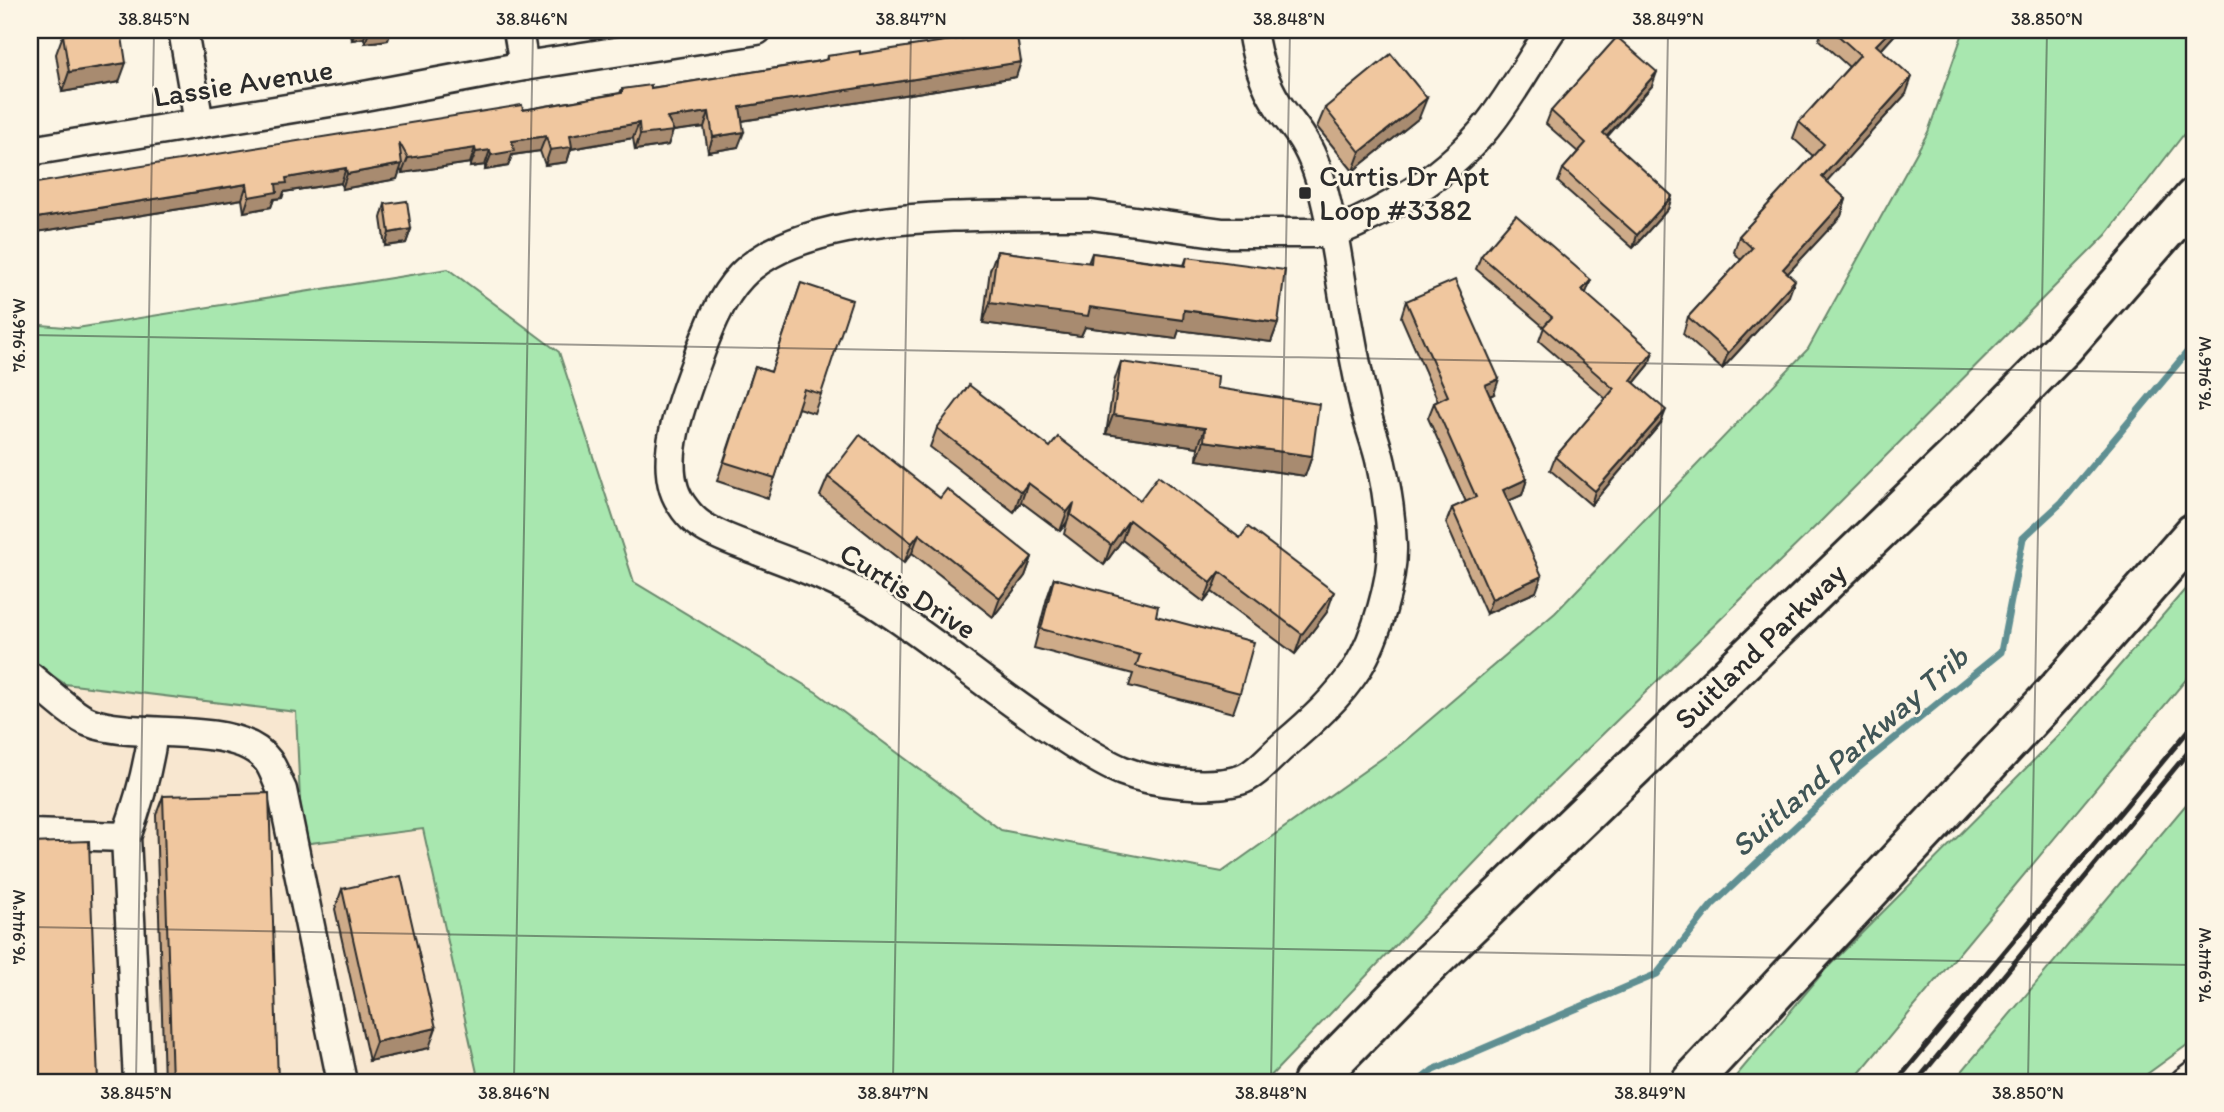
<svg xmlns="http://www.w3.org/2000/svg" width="2224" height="1112" font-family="Itim,sans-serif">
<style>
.built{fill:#f8e7d0}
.green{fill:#a8e7af;stroke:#6a896d;stroke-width:2}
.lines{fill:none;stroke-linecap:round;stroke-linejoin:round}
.stream{stroke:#5f8f92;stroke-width:7}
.minor-casing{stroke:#2b2b2b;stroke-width:33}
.highway-casing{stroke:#2b2b2b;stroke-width:44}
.minor{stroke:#fcf5e5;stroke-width:28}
.highway{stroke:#fcf5e5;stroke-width:38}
.rail{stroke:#2b2b2b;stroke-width:5}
.wall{fill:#ceab89;stroke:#2b2b2b;stroke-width:2}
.shaded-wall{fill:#a88b6f;stroke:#2b2b2b;stroke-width:2}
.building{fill:#f0c79f;stroke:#2b2b2b;stroke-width:2}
.ticks{fill:none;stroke:#2b2b2b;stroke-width:2;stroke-opacity:0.45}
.poi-dot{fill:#2b2b2b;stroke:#fcf5e5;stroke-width:2.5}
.labels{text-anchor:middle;stroke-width:5;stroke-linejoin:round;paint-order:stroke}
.street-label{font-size:30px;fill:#2b2b2b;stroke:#fcf5e5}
.poi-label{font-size:30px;fill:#2b2b2b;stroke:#fcf5e5;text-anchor:start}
.water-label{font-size:32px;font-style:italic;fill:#405556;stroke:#fcf5e5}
.neatline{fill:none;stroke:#2b2b2b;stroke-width:2.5}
.ticks-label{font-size:18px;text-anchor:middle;fill:#2b2b2b}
</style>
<rect width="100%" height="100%" fill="#fcf5e5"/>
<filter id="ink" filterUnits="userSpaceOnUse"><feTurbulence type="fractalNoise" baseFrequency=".0143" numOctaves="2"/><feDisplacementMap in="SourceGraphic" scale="14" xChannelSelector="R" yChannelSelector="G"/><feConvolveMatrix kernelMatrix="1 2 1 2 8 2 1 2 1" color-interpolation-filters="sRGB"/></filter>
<g filter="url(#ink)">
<polygon class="built" points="30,660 65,684 297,712 303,844 423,829 479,1082 30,1082"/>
<g class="green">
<polygon points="1964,30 2194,30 2194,121 2106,235 1820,522 1524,811 1265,1082 479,1082 423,829 302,844 296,712 65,684 30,660 30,324 77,328 448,269 559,352 634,582 816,692 1001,830 1222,872 1398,747 1555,613 1808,349 1928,132"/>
<polygon points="2194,579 2194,670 1852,1082 1731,1082 1825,970 2065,729"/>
<polygon points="2194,795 2194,1040 2136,1082 1953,1082"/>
</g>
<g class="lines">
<polyline class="stream" points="1418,1082 1433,1070 1657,974 1712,905 1857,769 2001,652 2023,538 2061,503 2194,344"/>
<defs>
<g id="minor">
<polyline points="183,30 199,123"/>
<polyline points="518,30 524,66"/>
<path d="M 1252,30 C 1256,57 1263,82 1278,105 C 1287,119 1299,131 1306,145 C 1321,172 1326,203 1333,233 C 1391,210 1449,174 1489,124 C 1512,95 1530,61 1551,30"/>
<polyline points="30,151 348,99 524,66 757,30"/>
<path d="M 1046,215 L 1091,215 L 1223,233 L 1333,233 C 1343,289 1351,347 1364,403 C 1368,424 1377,444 1381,464 C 1387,490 1391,520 1392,546 C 1393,580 1376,638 1358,667 C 1338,698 1310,723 1283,746 C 1271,756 1255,776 1240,780 C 1208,789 1154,783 1123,771 C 1100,762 1081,748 1060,735 C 996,694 939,644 875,603 C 838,580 799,566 759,551 C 740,543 718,537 701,525 C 690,518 678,502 674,489 C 663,453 680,407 692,374 C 704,342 717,301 741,276 C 802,212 962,216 1046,215 Z"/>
<path d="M 30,677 C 45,689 73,716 89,722 C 137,741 237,719 268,761 C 274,769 277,781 282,790 L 342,1082"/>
<polyline points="30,834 126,837"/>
<path d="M 138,1082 L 126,837 C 139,802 148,769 153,733"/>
<polyline points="2185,1082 2194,1075"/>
</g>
<g id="highway">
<polyline points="1313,1082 1413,980 1978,435 2063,348 2194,198"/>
<polyline points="1691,1082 2059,688 2194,533"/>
</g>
</defs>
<use href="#minor" class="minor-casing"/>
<use href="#highway" class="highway-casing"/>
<use href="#minor" class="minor"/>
<use href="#highway" class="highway"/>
<g class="rail">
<polyline points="1896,1082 2194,724"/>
<polyline points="1916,1082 2194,745"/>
</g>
</g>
<g class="wall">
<polygon points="350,30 391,30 388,40 365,43 364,38 352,40"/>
<polygon points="1822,30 1899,30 1881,50 1906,94 1826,181 1846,199 1841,216 1788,273 1789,296 1722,369 1683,334 1688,317 1741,260 1734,252 1739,236 1813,156 1793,138 1799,122 1849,67 1819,40"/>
<polygon points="63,35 119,82 62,92 56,54"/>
<polygon points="860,54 1016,77 742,121 738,147 708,152 704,127 673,131 668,145 635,150 633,138 571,149 567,162 545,165 540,151 512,155 508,166 485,170 485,165 470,167 470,163 402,173 400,169 397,179 342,189 341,183 284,192 282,198 274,199 271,207 244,212 242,199 30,233 523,110 620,93 622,89 651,88 826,60 827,56"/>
<polygon points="1652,86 1607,137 1672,196 1668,209 1633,248 1558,182 1563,169 1578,152 1546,124 1551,111"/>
<polygon points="1325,108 1419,118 1353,171 1317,127"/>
<polygon points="385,204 411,229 406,243 385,246 381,218"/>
<polygon points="997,251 1088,263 1092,253 1184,265 1187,257 1278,323 1271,342 1179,330 1176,339 1085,327 1081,336 983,323 990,270"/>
<polygon points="1481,256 1586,294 1649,365 1634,383 1661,423 1591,505 1550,470 1555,457 1606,399 1539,341 1544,327 1476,269"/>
<polygon points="801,283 821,394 814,413 798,408 768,498 717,481 755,367 771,372"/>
<polygon points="1406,301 1494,394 1490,396 1527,479 1522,495 1508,501 1536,592 1486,614 1446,523 1452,508 1466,502 1428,418 1434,403 1438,401 1401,317"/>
<polygon points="1121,362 1217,388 1312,456 1305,476 1197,460 1198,447 1106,434 1114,382"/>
<polygon points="937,428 1050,447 1327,612 1295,654 1212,592 1204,602 1122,540 1104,565 1064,534 1067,522 1060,531 1021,502 1014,512 930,447"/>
<polygon points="828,477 940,498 1032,557 1025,576 993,617 912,553 904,563 820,496"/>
<polygon points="1054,578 1156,616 1240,693 1233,713 1129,686 1133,674 1034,648 1047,598"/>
<polygon points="163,796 278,1082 164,1082 156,815"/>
<polygon points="342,889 429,1048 369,1061 335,909"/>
</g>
<g class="shaded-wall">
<polygon points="356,30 367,30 364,38 352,40"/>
<polygon points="370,30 391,30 388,40 365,43"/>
<polygon points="1891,30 1899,30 1870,62 1876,45"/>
<polygon points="1021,62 1016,77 735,122 740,107"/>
<polygon points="126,63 119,82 62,92 69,72"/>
<polygon points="1657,72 1652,86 1598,146 1603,133"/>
<polygon points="1912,77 1906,94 1816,193 1822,177"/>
<polygon points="1427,98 1419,118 1353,171 1360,152"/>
<polygon points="709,112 704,127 673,131 668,145 635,150 640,135 667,118"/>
<polygon points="639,123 633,138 571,149 567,162 545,165 550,150 570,135"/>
<polygon points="744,132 738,147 708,152 713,137"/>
<polygon points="546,136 540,151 512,155 508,166 485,170 491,155 512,141"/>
<polygon points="475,148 470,163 402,173 408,158"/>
<polygon points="490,150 485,165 470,167 476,152"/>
<polygon points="402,164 397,179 342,189 347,174"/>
<polygon points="346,168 341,183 284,192 282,198 274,199 271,207 244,212 249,197 286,178"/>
<polygon points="247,184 242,199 30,233 30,219"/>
<polygon points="1672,196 1668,209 1633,248 1637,235"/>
<polygon points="1846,199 1841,216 1777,285 1783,269"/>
<polygon points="411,229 406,243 385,246 389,233"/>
<polygon points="1591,280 1586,293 1582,290"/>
<polygon points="1795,280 1789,296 1722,369 1728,353"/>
<polygon points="990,303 1184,310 1278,323 1271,342 1179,330 1176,339 1085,327 1081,336 983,323"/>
<polygon points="1653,352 1649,365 1626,393 1631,380"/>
<polygon points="1499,379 1494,394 1480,400 1485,385"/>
<polygon points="1666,410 1661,423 1591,505 1595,491"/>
<polygon points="1113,415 1205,428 1198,447 1106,434"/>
<polygon points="1204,441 1312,456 1305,476 1197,460"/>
<polygon points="1527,479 1522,495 1497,506 1503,490"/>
<polygon points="1028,483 1021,502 1014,512 1021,492"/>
<polygon points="1074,503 1067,522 1060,531 1067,512"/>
<polygon points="1129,520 1122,540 1104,565 1111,545"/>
<polygon points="919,534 912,553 904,563 912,543"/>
<polygon points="1032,557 1025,576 993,617 1000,598"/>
<polygon points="1220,572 1212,592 1204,602 1211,583"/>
<polygon points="1542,576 1536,592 1486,614 1492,599"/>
<polygon points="1334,592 1327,612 1295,654 1302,634"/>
<polygon points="436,1028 429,1048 369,1061 376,1042"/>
</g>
<g class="building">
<polygon points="93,30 121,30 126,63 69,72 63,35"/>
<polygon points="1016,30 1021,62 740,107 744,132 713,137 709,112 667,118 674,131 640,135 639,123 570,135 572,147 550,150 546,136 512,141 514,151 491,155 490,150 476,152 475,148 408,158 399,142 402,164 347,174 346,168 286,178 287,183 276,184 277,192 249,197 247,184 30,219 30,184 522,105 523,110 622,93 622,89 651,85 651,88 821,61 828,59 827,56 860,51 860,54"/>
<polygon points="1832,30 1891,30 1876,45 1912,77 1822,177 1846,199 1783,269 1795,280 1728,353 1688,317 1752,248 1739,236 1824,144 1799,122 1860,55"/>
<polygon points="1617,37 1657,72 1603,133 1672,196 1637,235 1563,169 1586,143 1551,111"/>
<polygon points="1391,54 1427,98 1360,152 1325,108"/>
<polygon points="407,201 411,229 389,233 385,204"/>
<polygon points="1516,215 1591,280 1582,290 1653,352 1631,380 1666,410 1595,491 1555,457 1614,389 1543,327 1552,317 1481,256"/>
<polygon points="997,251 1091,263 1092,253 1185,266 1187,257 1285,270 1278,323 1184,310 1183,320 1090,307 1088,316 990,303"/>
<polygon points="1455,280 1499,379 1485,385 1527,479 1503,490 1542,576 1492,599 1452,508 1476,497 1434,403 1448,396 1406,301"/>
<polygon points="801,283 852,300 821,394 804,389 775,478 724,462 755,367 771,372"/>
<polygon points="1121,362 1218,376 1217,388 1319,404 1312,456 1204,441 1205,428 1113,415"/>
<polygon points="969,385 1050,447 1058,437 1140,500 1158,476 1240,538 1248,527 1334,592 1302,634 1220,572 1211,583 1129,520 1111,545 1071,515 1074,503 1067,512 1028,483 1021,492 937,428"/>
<polygon points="860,435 940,498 947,489 1032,557 1000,598 919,534 912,543 828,477"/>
<polygon points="1054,578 1158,606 1156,616 1254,642 1240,693 1136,666 1140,655 1041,629"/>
<polygon points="269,793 278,1082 172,1082 163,796"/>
<polygon points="89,841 98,1082 30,1082 30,843"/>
<polygon points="401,876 436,1028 376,1042 342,889"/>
</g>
</g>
<path class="ticks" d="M 30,335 L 2194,373M 30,927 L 2194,965M 136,1082 L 154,30M 514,1082 L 533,30M 893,1082 L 911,30M 1271,1082 L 1290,30M 1650,1082 L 1668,30M 2028,1082 L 2047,30"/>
<rect class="poi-dot" x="1298" y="186" width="14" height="14" rx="3.5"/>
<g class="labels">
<g class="street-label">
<text transform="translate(243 83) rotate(-9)" y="10">Lassie Avenue</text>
<text transform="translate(908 591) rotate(32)" y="10">Curtis Drive</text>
<text transform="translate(1760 646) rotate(-44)" y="10">Suitland Parkway</text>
</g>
<g class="poi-label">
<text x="1319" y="186">Curtis Dr Apt<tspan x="1319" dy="34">Loop #3382</tspan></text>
</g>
<g class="water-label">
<text transform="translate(1849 751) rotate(-41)" y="11">Suitland Parkway Trib</text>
</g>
</g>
<rect width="2224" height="1112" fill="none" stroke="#fcf5e5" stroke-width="77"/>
<rect x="38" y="38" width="2148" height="1036" class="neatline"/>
<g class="ticks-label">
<text x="154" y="25">38.845°N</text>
<text x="532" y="25">38.846°N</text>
<text x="911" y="25">38.847°N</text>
<text x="1289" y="25">38.848°N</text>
<text x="1668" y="25">38.849°N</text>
<text x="2047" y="25">38.850°N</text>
<text transform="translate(19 335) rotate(-90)" y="6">76.946°W</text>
<text transform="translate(2205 373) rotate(-90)" y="6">76.946°W</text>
<text transform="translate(19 927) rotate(-90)" y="6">76.944°W</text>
<text transform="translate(2205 965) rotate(-90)" y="6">76.944°W</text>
<text x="136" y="1099">38.845°N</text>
<text x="514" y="1099">38.846°N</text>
<text x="893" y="1099">38.847°N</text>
<text x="1271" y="1099">38.848°N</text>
<text x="1650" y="1099">38.849°N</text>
<text x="2028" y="1099">38.850°N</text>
</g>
</svg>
